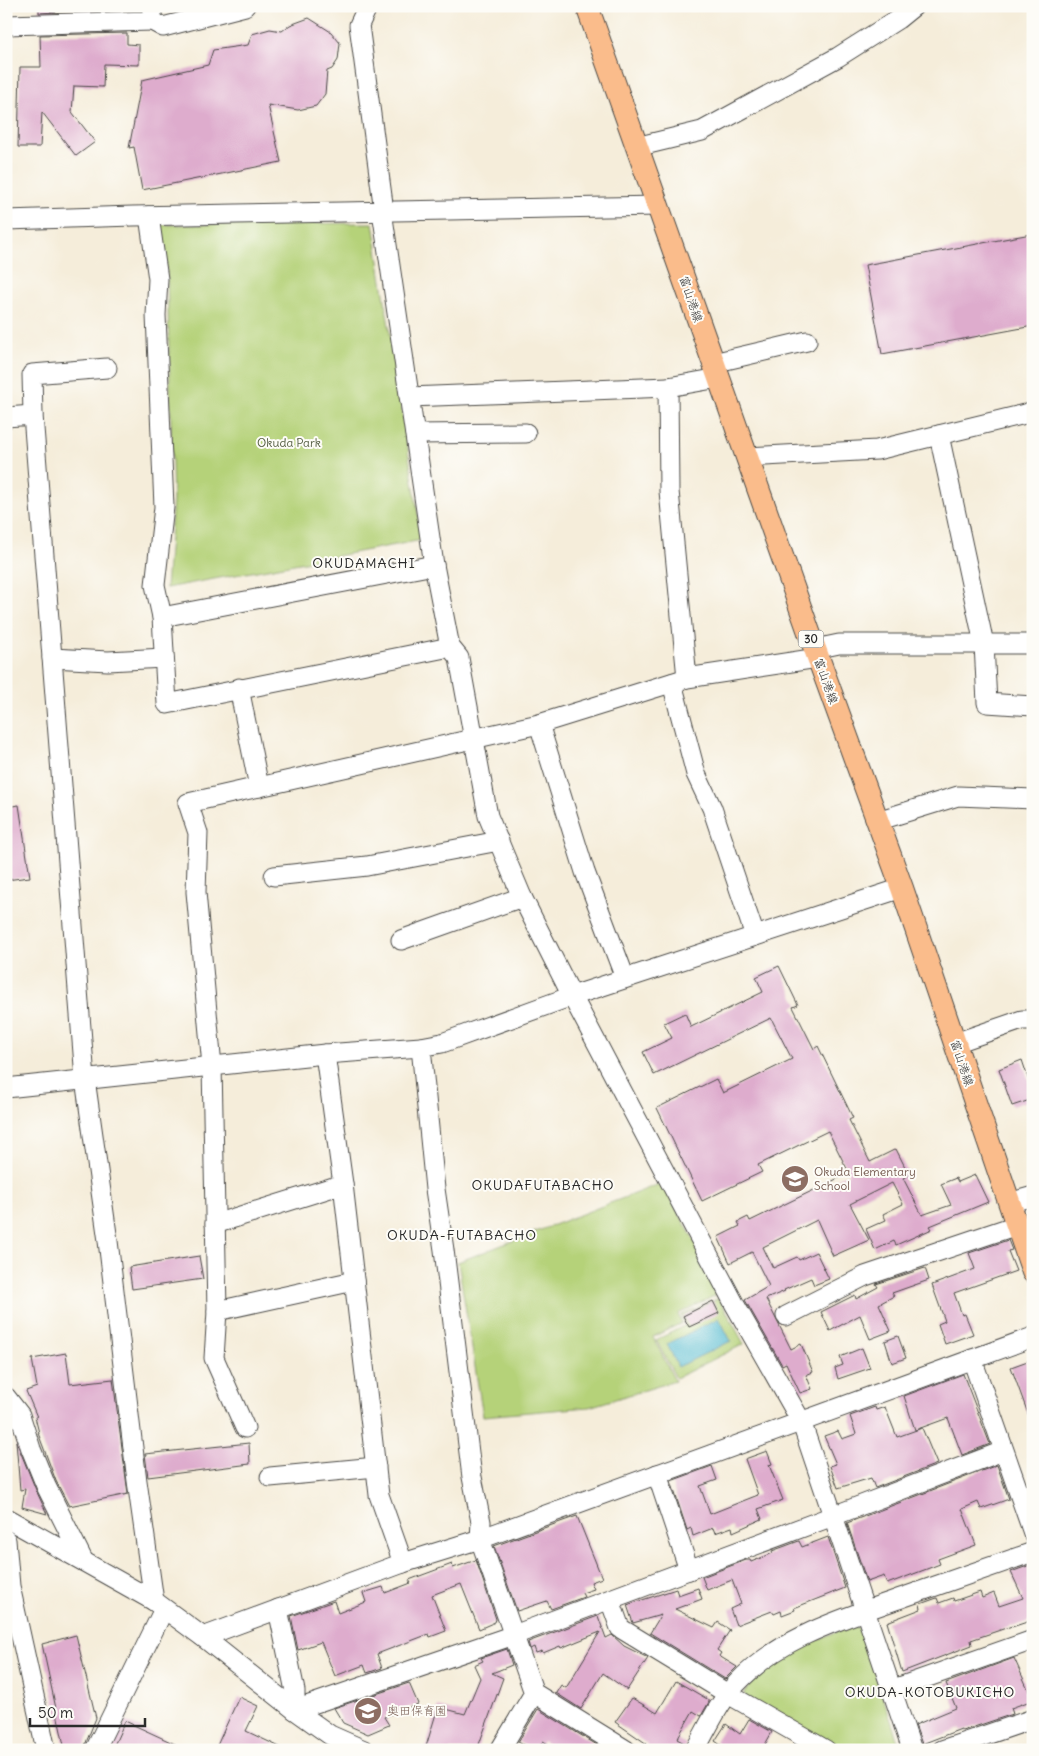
<svg xmlns="http://www.w3.org/2000/svg" width="1039" height="1756" font-family="Delius,'Klee One',sans-serif">
<style>
.green{fill:#b5d279;stroke:#707e52}
.water{fill:#55bbd2;stroke:#40737e}
.building{fill:#deaccd}
.lines{fill:none;stroke-linecap:round;stroke-linejoin:round}
.minor-casing{stroke:#494845;stroke-width:21}
.major-casing{stroke:#494845;stroke-width:24}
.minor{stroke:#fff;stroke-width:19}
.major{stroke:#fabc8b;stroke-width:22}
.labels{text-anchor:middle;stroke-width:4;stroke-linejoin:round;paint-order:stroke}
.shield{fill:#fdfcf7;stroke:#6a6a68;stroke-width:1}
.shield-label{font-size:11px;font-weight:bold;fill:#2b2b2b}
.street-label{font-size:12px;fill:#2b2b2b;stroke:#fdfcf7}
.park-label{font-size:12px;fill:#545d42;stroke:#fdfcf7}
.education-label{font-size:12px;fill:#785e54;stroke:#fdfcf7;text-anchor:start}
.neighbourhood-label{font-size:14px;letter-spacing:1px;fill:#2b2b2b;stroke:#fdfcf7}
</style>
<rect width="100%" height="100%" fill="#fdfcf7"/>
<filter id="ink" filterUnits="userSpaceOnUse"><feTurbulence type="fractalNoise" baseFrequency=".02" numOctaves="2"/><feDisplacementMap in="SourceGraphic" scale="10" xChannelSelector="R" yChannelSelector="G"/><feConvolveMatrix kernelMatrix="1 2 1 2 8 2 1 2 1" color-interpolation-filters="sRGB"/></filter>
<filter id="wash" filterUnits="userSpaceOnUse"><feTurbulence type="fractalNoise" baseFrequency=".0096" numOctaves="4" result="noise"/><feDisplacementMap in="SourceGraphic" scale="20" xChannelSelector="R" yChannelSelector="G"/><feGaussianBlur stdDeviation="1.12" result="paint"/><feColorMatrix in="noise" values="0 0 0 0 0 0 0 0 0 0 0 0 0 0 0 0 0 1.4 0 .05"/><feComposite in="paint" operator="in"/></filter>
<g filter="url(#wash)">
<rect width="100%" height="100%" fill="#f5edda"/>
<g class="green">
<polygon points="373,223 422,540 166,588 173,500 167,273 161,225"/>
<polygon points="662,1183 713,1274 708,1277 716,1295 678,1314 682,1323 653,1337 675,1381 589,1407 483,1416 458,1262"/>
<polygon points="719,1298 744,1344 676,1378 656,1340 686,1325 681,1315"/>
<polygon points="852,1625 860,1629 901,1750 836,1750 746,1698 744,1693 761,1669 789,1652"/>
</g>
<polygon class="water" points="719,1318 731,1341 678,1367 667,1344"/>
<g id="blocks">
<g class="building">
<polygon points="39,6 56,6 56,12 39,13"/>
<polygon points="85,6 109,6 110,11 85,12"/>
<polygon points="309,18 331,32 340,43 338,60 332,69 327,71 325,94 316,106 298,110 268,105 281,162 142,190 134,147 129,148 142,80 208,65 213,50 248,45 252,34 270,29 282,31 290,25"/>
<polygon points="127,33 127,44 139,45 139,65 104,64 103,87 74,86 72,112 95,142 76,156 42,112 40,147 18,147 20,67 41,67 40,35"/>
<polygon points="1031,234 1033,242 1033,326 882,354 865,265"/>
<polygon points="19,805 30,877 6,880 6,807"/>
<polygon points="779,966 798,1005 793,1007 814,1049 818,1046 853,1118 849,1120 870,1162 896,1149 909,1175 903,1178 922,1215 951,1205 941,1184 956,1178 958,1182 975,1175 988,1202 930,1226 932,1229 896,1245 894,1241 875,1250 866,1229 886,1220 883,1214 903,1204 892,1183 850,1204 869,1240 833,1256 817,1220 763,1247 773,1268 797,1257 799,1260 816,1252 829,1279 814,1285 811,1278 784,1290 785,1291 766,1299 791,1349 801,1344 813,1372 806,1375 812,1389 800,1393 786,1363 782,1365 745,1300 769,1286 752,1252 730,1263 718,1237 740,1226 738,1222 748,1217 750,1221 849,1173 828,1131 758,1165 762,1172 702,1201 657,1108 716,1079 723,1093 792,1059 771,1018 654,1075 643,1052 672,1038 664,1023 685,1013 691,1027 763,992 756,977"/>
<polygon points="1022,1060 1029,1081 1033,1080 1033,1099 1012,1106 999,1069"/>
<polygon points="1008,1240 1012,1250 1008,1251 1016,1271 954,1293 962,1315 965,1314 973,1334 945,1344 938,1324 945,1321 932,1285 975,1269 969,1253"/>
<polygon points="199,1256 203,1279 132,1289 129,1267"/>
<polygon points="925,1268 929,1280 892,1293 894,1296 879,1304 891,1331 870,1339 860,1315 830,1331 821,1312 855,1295 856,1299 878,1287 876,1284"/>
<polygon points="713,1301 719,1313 689,1327 683,1316"/>
<polygon points="898,1336 906,1358 892,1363 885,1341"/>
<polygon points="862,1348 870,1368 838,1379 835,1368 843,1365 840,1357"/>
<polygon points="66,1353 70,1384 113,1379 128,1494 69,1506 56,1481 38,1433 39,1433 35,1417 37,1417 26,1391 37,1387 32,1359"/>
<polygon points="1033,1359 1033,1422 1031,1422 1011,1367"/>
<polygon points="963,1374 990,1444 962,1455 948,1418 915,1430 904,1396"/>
<polygon points="875,1407 876,1410 885,1407 897,1437 922,1428 937,1464 875,1488 871,1478 838,1488 830,1466 836,1464 824,1436 838,1431 842,1439 856,1434 850,1416"/>
<polygon points="16,1441 36,1490 47,1514 22,1507 25,1489 20,1490"/>
<polygon points="249,1443 250,1464 148,1477 145,1454"/>
<polygon points="767,1451 772,1464 769,1465 783,1500 758,1509 762,1519 733,1532 732,1527 715,1533 713,1528 693,1536 691,1528 687,1530 671,1481 712,1466 717,1480 700,1486 710,1514 758,1495 745,1459"/>
<polygon points="997,1465 1009,1499 981,1509 978,1502 962,1509 976,1545 938,1559 940,1564 887,1584 884,1576 867,1582 847,1523"/>
<polygon points="577,1516 602,1578 591,1582 594,1589 582,1593 584,1597 551,1609 547,1601 517,1611 494,1546"/>
<polygon points="828,1537 845,1588 794,1608 795,1610 782,1615 781,1611 774,1614 772,1611 736,1625 730,1609 741,1604 732,1580 707,1590 702,1577 746,1560 750,1560 751,1562 773,1553 772,1551 799,1541 802,1547"/>
<polygon points="476,1560 496,1619 495,1622 479,1629 461,1584 432,1595 446,1631 430,1637 429,1634 377,1654 382,1668 367,1673 364,1665 335,1676 321,1642 298,1650 291,1616 334,1601 338,1613 366,1602 363,1593 383,1587 385,1593 411,1583 409,1580 452,1564 453,1568"/>
<polygon points="1033,1564 1033,1620 1012,1627 1012,1626 971,1640 972,1645 902,1672 887,1622 921,1609 920,1604 937,1598 939,1603 953,1598 954,1601 980,1592 982,1598 994,1593 999,1606 1023,1598 1011,1572"/>
<polygon points="698,1588 702,1599 675,1609 714,1628 718,1622 730,1630 717,1650 721,1653 719,1656 737,1667 725,1679 650,1633 661,1615 633,1623 627,1605 676,1589 678,1595"/>
<polygon points="598,1616 606,1638 612,1635 624,1646 648,1658 627,1690 603,1673 581,1709 556,1693 561,1685 566,1688 600,1632 561,1648 560,1646 543,1653 542,1651 536,1653 534,1647 530,1649 528,1642"/>
<polygon points="76,1635 96,1718 83,1750 65,1750 42,1644"/>
<polygon points="507,1649 512,1665 492,1673 503,1678 477,1750 425,1750 438,1707 465,1714 480,1678 474,1665 483,1661 481,1658"/>
<polygon points="1014,1658 1033,1700 1011,1708 1013,1714 962,1731 961,1729 922,1744 915,1725 956,1708 946,1683"/>
<polygon points="676,1681 709,1700 709,1702 701,1716 693,1711 677,1739 686,1744 684,1750 644,1750 647,1744 615,1722 632,1698 657,1713"/>
<polygon points="409,1683 418,1704 384,1717 389,1725 368,1734 343,1723 334,1708"/>
<polygon points="239,1697 258,1706 246,1731 286,1750 215,1750"/>
<polygon points="538,1709 597,1745 594,1750 558,1750 543,1741 538,1750 533,1750 518,1742"/>
<polygon points="749,1719 772,1732 762,1750 728,1750 715,1741 726,1724 740,1734"/>
<polygon points="125,1721 188,1750 112,1750"/>
</g>
</g>
</g>
<g filter="url(#ink)">
<use href="#blocks" fill-opacity="0" stroke="#494845" stroke-width="1"/>
<g class="lines">
<defs>
<g id="minor">
<polyline points="366,6 366,10 359,25 384,211"/>
<polyline points="152,21 163,27 245,6"/>
<polyline points="6,25 152,21 152,6"/>
<polyline points="636,147 702,131 838,57 898,19 914,6"/>
<polyline points="382,211 434,565 450,647 459,658 488,816 522,897 572,996 735,1305 801,1421 912,1750"/>
<polyline points="149,216 158,279 156,315 164,507 155,585 162,617 167,704 450,647"/>
<polyline points="6,220 133,216 658,206"/>
<polyline points="713,363 807,341"/>
<polyline points="409,397 668,387"/>
<polyline points="33,415 32,374 107,368"/>
<polyline points="6,417 33,415 85,1079 108,1241 137,1481 154,1601"/>
<polyline points="415,434 526,433"/>
<polyline points="939,435 984,644 987,703 1033,706"/>
<polyline points="747,457 877,450 1033,412"/>
<polyline points="162,617 434,565"/>
<polyline points="815,649 839,644 1033,644"/>
<polyline points="52,658 108,661 164,658"/>
<polyline points="687,678 669,491 668,387 719,378"/>
<polyline points="672,683 696,774 712,808 755,936"/>
<polyline points="239,688 259,787"/>
<polyline points="539,724 585,872 625,978"/>
<polyline points="877,821 958,796 1033,799"/>
<polyline points="274,876 367,866 499,841"/>
<polyline points="401,940 522,897"/>
<polyline points="955,1043 1022,1020 1033,1020"/>
<polyline points="421,1047 435,1189 444,1250 472,1477 481,1522 480,1539 534,1693 626,1750"/>
<polyline points="325,1054 343,1184 379,1495 403,1563"/>
<polyline points="6,1088 325,1054 421,1047 442,1043 572,996 902,888"/>
<polyline points="1009,1203 1033,1196"/>
<polyline points="215,1224 343,1184"/>
<polyline points="217,1311 354,1281"/>
<polyline points="786,1316 865,1276 1017,1225"/>
<polyline points="972,1359 1033,1533"/>
<polyline points="6,1397 20,1415 31,1449 46,1486 83,1560"/>
<polyline points="245,1428 214,1358 217,1311 212,1066 196,892 198,833 188,803 539,724 687,678 818,658"/>
<polyline points="657,1474 689,1570"/>
<polyline points="270,1477 376,1467"/>
<polyline points="6,1518 154,1601 203,1637 295,1710 330,1735 364,1750"/>
<polyline points="6,1540 10,1586 46,1750"/>
<polyline points="610,1600 620,1628 728,1694 826,1750"/>
<polyline points="278,1609 295,1691 295,1710 514,1635 833,1516 1003,1451"/>
<polyline points="203,1637 403,1563 480,1539 1033,1337"/>
<polyline points="891,1690 1033,1640"/>
<polyline points="95,1750 164,1609"/>
<polyline points="500,1750 534,1693"/>
<path d="M 695,1750 C 708,1727 719,1702 737,1683 C 781,1636 845,1618 904,1597 C 947,1582 990,1567 1033,1552"/>
<polyline points="942,1750 1033,1719"/>
</g>
<polyline id="major" points="587,6 815,649 902,888 1033,1272"/>
</defs>
<use href="#minor" class="minor-casing"/>
<use href="#major" class="major-casing"/>
<use href="#minor" class="minor"/>
<use href="#major" class="major"/>
</g>
</g>
<defs>
<symbol id="school-disc" viewBox="-11 -11 22 22"><circle r="9.5" fill="#8d6e63" stroke="#fdfcf7"/><path d="M0-5L7-2L0 1L-7-2ZM-4 1L0 2.5L4 1V4Q0 6-4 4Z" fill="#fff"/></symbol>
</defs>
<g fill-rule="evenodd">
<use href="#school-disc" x="779" y="1163" width="32" height="32"/>
<use href="#school-disc" x="352" y="1695" width="32" height="32"/>
</g>
<g class="labels">
<rect class="shield" x="798.5" y="630.5" width="25" height="17" rx="4"/>
<g class="shield-label">
<text x="811" y="643">30</text>
</g>
<g class="street-label">
<text transform="translate(691 299) rotate(71)" y="4">富山港線</text>
<text transform="translate(826 681) rotate(70)" y="4">富山港線</text>
<text transform="translate(962 1063) rotate(71)" y="4">富山港線</text>
</g>
<g class="park-label">
<text x="289" y="447">Okuda Park</text>
</g>
<g class="education-label">
<text x="814" y="1176">Okuda Elementary<tspan x="814" dy="14">School</tspan></text>
<text x="387" y="1715">奥田保育園</text>
</g>
<g class="neighbourhood-label">
<text x="364" y="568">OKUDAMACHI</text>
<text x="543" y="1190">OKUDAFUTABACHO</text>
<text x="462" y="1240">OKUDA-FUTABACHO</text>
<text x="930" y="1697">OKUDA-KOTOBUKICHO</text>
</g>
</g>
<rect width="1039" height="1756" fill="none" stroke="#fdfcf7" stroke-width="25"/>
<path d="M30 1718v8h115v-8" fill="none" stroke="#2b2b2b" stroke-width="2.5"/>
<text x="38" y="1718" font-size="15" fill="#2b2b2b" stroke="#fdfcf7" stroke-width="4" paint-order="stroke">50 m</text>
</svg>
